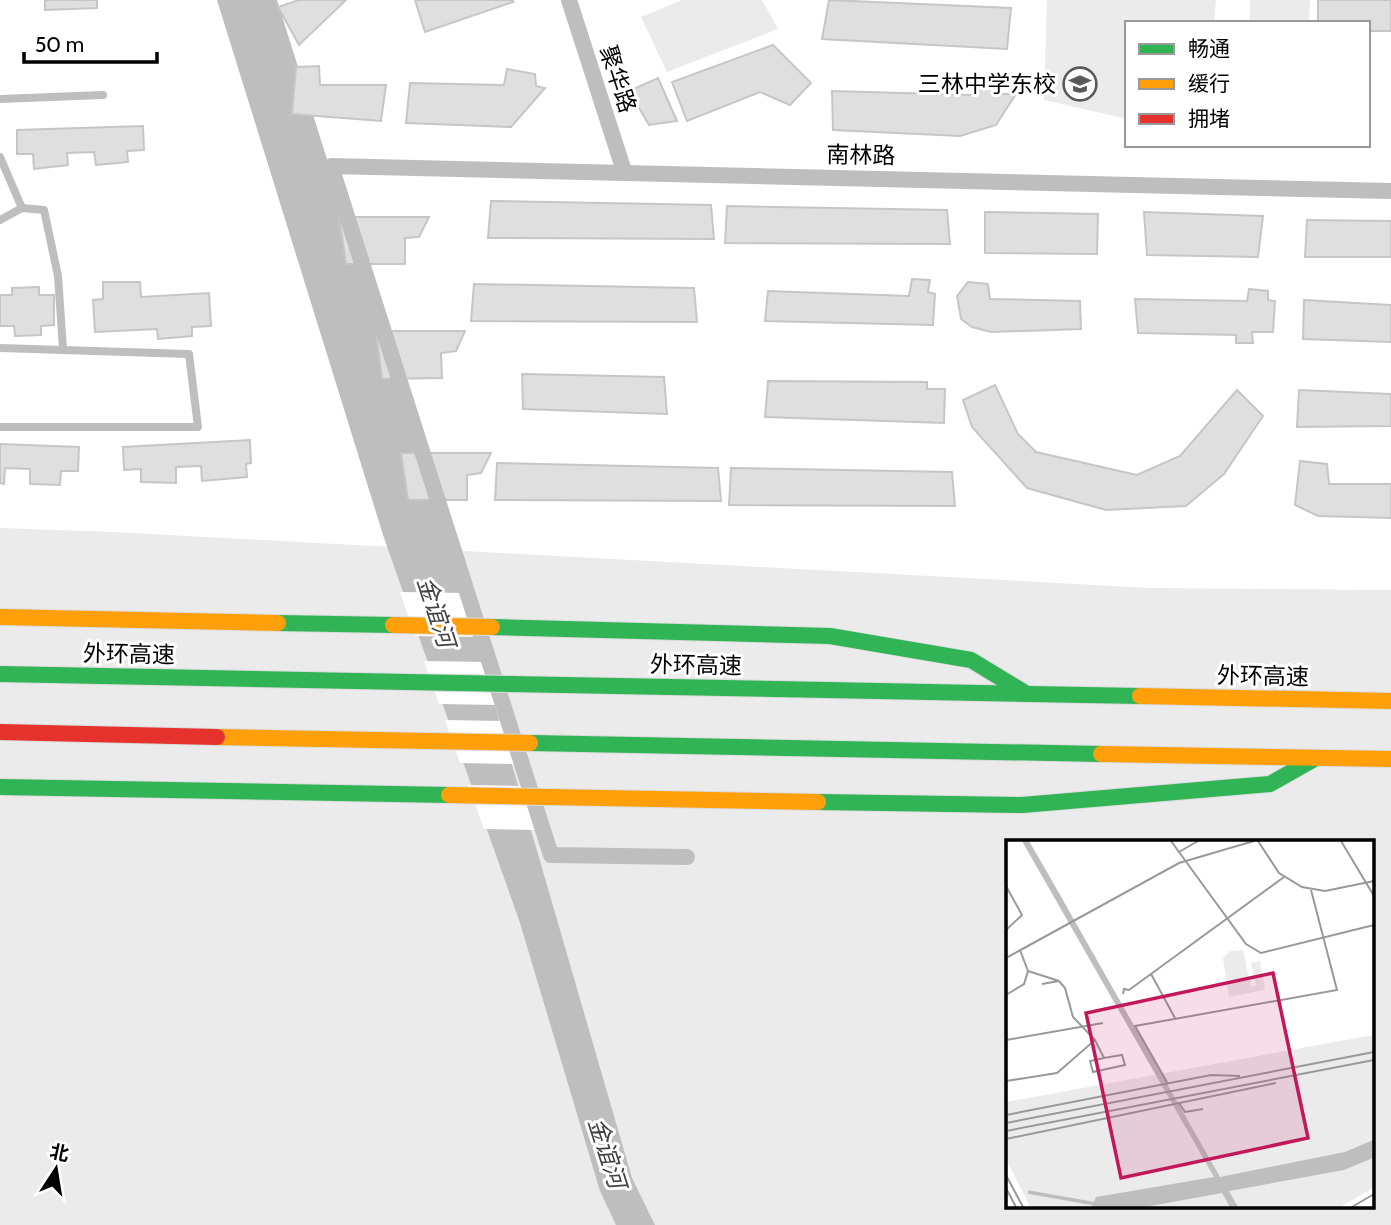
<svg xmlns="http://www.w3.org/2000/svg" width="1391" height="1225" font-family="Cabin,'Noto Sans SC',sans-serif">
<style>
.green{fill:#ebebeb;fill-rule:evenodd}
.water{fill:#bebebe}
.pier{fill:#fff}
.building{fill:#dfdfdf;stroke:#c6c6c6;stroke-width:2}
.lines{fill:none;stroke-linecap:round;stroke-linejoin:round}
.fast-casing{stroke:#dbdbdb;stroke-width:18}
.slow-casing{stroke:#dbdbdb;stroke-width:18}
.lane{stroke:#bebebe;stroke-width:8}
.street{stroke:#bebebe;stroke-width:16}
.fast{stroke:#30b455;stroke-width:16}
.slow{stroke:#ff9f0a;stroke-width:16}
.fast-bridge-casing{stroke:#dbdbdb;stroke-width:18;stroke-linecap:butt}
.slow-bridge-casing{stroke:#dbdbdb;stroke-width:18;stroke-linecap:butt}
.jam-bridge-casing{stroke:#dbdbdb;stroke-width:18;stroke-linecap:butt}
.fast-bridge{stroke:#30b455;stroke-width:16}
.slow-bridge{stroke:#ff9f0a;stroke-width:16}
.jam-bridge{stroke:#e5322d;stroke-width:16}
.labels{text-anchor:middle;stroke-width:6;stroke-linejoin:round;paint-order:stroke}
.street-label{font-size:23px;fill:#000;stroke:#fff}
.poi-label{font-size:23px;fill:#000;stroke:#fff;text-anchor:end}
.water-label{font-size:24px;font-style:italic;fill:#434343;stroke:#fff}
.inset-river{fill:none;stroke:#bebebe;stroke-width:3.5}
.inset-road{fill:none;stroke:#999;stroke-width:2}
.view{fill:#c2185b;fill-opacity:0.15;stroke:#c2185b;stroke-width:3.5}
.inset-edge{fill:none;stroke:#000;stroke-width:3.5}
</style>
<rect width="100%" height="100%" fill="#fff"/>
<g class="green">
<polygon points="682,0 762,0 778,29 667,72 641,17"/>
<polygon points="1047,0 1216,0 1214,23 1127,23 1127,119 1044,100"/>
<polygon points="1250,0 1310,0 1309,23 1250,23"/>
<path d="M 0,528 L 113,532 L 1150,588 L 1391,590 L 1391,1225 L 0,1225 ZM 1008,842 L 1372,842 L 1372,1206 L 1008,1206 Z"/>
</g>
<polygon class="water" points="217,0 277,0 450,551 632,1178 655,1225 616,1225 600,1191 520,923 384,538"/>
<g class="pier">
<polygon points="400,592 466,593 479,637 415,636"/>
<polygon points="424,661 486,662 498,705 439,704"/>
<polygon points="445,720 503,721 515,764 460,763"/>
<polygon points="468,785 522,786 535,830 484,829"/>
</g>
<g class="building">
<polygon points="45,0 97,0 97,8 45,10"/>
<polygon points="299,0 346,0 299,45 278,7"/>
<polygon points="415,0 513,0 513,2 425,32"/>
<polygon points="829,0 1011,8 1007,49 822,39"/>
<polygon points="1318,0 1391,0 1391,31 1368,31 1368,23 1318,23"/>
<polygon points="773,45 811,83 790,105 760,92 687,121 672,82"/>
<polygon points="319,66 320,85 386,85 381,121 292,114 296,67"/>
<polygon points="507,69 535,74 536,86 545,88 511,127 406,123 410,83 504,85"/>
<polygon points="658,78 677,121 649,125 629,91"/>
<polygon points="974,79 1000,83 998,94 1016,94 996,125 960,136 833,130 832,91 974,95"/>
<polygon points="143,126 144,150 127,151 128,162 96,165 94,152 67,153 68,165 34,169 33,154 17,154 17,130"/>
<polygon points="491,201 711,205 714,239 488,238"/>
<polygon points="727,206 947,210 950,244 725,243"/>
<polygon points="985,212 1098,214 1097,254 985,253"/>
<polygon points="1144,212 1263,216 1258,257 1147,255"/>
<polygon points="339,217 429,217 419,237 405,238 405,264 346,264"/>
<polygon points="1307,220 1391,221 1391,257 1305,257"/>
<polygon points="912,279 930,280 928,292 935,294 933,325 765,321 768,291 909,296"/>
<polygon points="103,282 140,282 141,297 209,293 211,326 192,327 192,336 158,339 157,329 95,332 93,300 103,299"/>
<polygon points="968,282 988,284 990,299 1080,301 1081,329 991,332 972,327 961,319 957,296"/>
<polygon points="474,284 694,288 697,322 471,321"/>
<polygon points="39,287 39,295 54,295 54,325 41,326 41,335 15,336 14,326 0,326 0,295 12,295 12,288"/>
<polygon points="1249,289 1268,291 1268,300 1275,301 1273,332 1252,332 1253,343 1236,343 1236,335 1138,333 1135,299 1247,301"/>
<polygon points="1304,300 1391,305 1391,342 1303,339"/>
<polygon points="376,331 465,331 456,351 441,353 442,378 382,379"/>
<polygon points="522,374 664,377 667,414 523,409"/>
<polygon points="768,381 927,382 927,389 945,389 944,423 765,417"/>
<polygon points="995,385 1018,434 1036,452 1137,475 1180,456 1237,390 1263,416 1224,474 1186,506 1106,510 1027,488 972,427 963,400"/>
<polygon points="1299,390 1391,394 1391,426 1297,427"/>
<polygon points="250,440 251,463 246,464 247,477 202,481 201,466 176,467 176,483 141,482 141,469 124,470 123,447"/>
<polygon points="0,444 79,447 78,471 61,471 60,485 30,484 30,469 5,468 4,484 0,483"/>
<polygon points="401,453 491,453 481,473 467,475 467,500 408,500"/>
<polygon points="1300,461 1327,464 1329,484 1391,484 1391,518 1318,516 1295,505"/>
<polygon points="497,463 718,468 721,501 495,500"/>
<polygon points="731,468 952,472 955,506 729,505"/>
</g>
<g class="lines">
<defs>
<g id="fast">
<polyline points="278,623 393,625"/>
<polyline points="492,627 830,636 971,660 1027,694"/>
<polyline points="510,684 1140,696"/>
<polyline points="530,743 1101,754"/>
<polyline points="0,787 449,795"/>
<polyline points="818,802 1022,805 1270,784 1316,758"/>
</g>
<g id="slow">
<polyline points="0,617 278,623"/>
<polyline points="1140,696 1391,701"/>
<polyline points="1101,754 1391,759"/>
<polyline points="548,797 818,802"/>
</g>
</defs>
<use href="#fast" class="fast-casing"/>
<use href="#slow" class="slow-casing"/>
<g class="lane">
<polyline points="0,99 103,95"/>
<polyline points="0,157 22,208"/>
<polyline points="0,220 22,208 44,210 58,276 63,349"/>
<polyline points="0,348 189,354 198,427 0,427"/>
</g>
<g class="street">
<polyline points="569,0 624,171"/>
<polyline points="687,857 551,855 331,166 1391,191"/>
</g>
<use href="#fast" class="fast"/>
<use href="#slow" class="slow"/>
<defs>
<polyline id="fast-bridge" points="0,674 510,684"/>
<g id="slow-bridge">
<polyline points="393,625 492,627"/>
<polyline points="217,737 530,743"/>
<polyline points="449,795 548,797"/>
</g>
<polyline id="jam-bridge" points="0,732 217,737"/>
</defs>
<use href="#fast-bridge" class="fast-bridge-casing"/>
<use href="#slow-bridge" class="slow-bridge-casing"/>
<use href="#jam-bridge" class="jam-bridge-casing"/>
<use href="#fast-bridge" class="fast-bridge"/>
<use href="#slow-bridge" class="slow-bridge"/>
<use href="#jam-bridge" class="jam-bridge"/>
</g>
<defs>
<symbol id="school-ring" viewBox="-11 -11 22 22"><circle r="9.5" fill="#fff" stroke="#595959" stroke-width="1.5"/><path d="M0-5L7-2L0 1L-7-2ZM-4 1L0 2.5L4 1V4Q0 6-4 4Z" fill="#595959"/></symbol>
</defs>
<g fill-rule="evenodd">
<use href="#school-ring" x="1061" y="65" width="38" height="38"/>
</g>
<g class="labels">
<g class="street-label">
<text transform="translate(618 79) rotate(72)" y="8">聚华路</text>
<text transform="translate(861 155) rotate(1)" y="8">南林路</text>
<text transform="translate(129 654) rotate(1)" y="8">外环高速</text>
<text transform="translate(696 665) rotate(1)" y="8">外环高速</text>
<text transform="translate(1263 676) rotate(1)" y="8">外环高速</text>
</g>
<g class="poi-label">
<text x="1056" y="92">三林中学东校</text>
</g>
<g class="water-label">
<text transform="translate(436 612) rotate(72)" y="8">金谊河</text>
<text transform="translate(607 1153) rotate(72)" y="8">金谊河</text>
</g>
</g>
<g transform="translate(1006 840)">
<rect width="368" height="368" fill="#fff"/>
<path d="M 237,110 L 245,147 L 250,145 L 245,123 L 254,121 L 259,150 L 223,157 L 217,118 L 224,111 ZM 367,195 L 367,348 L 334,367 L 24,367 L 0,319 L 0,262 Z" fill="#ebebeb"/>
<path d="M 16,1 L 23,1 L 41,32 L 214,337 L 339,312 L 367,300 L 367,318 L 338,330 L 223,351 L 232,367 L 224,367 L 216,353 L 139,367 L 86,367 L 90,357 L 208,337 Z" fill="#bebebe"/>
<path class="inset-river" d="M 22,352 L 90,364"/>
<path class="inset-road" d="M 165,1 L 240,104 L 255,113 L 368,85M 252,1 L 273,33 L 296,47 L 319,51 L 368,41M 335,1 L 368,56M 173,12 L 192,1M 0,46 L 16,75 L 0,90M 0,118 L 173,23 L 248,1M 22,131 L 53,141 L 36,144M 145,134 L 169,178M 53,141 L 59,148 L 67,177 L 89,200M 117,154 L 118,149 L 123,150 L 278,37M 0,155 L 18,144 L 22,131 L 14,110M 0,200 L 97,183M 0,241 L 51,233 L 89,200 L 98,218 L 116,215 L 119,225 L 87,232 L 84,221 L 98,218M 162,244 L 129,186 L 331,150 L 305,50M 173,263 L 179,272 L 197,269M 0,275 L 205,235 L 234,236M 0,283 L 368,212M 0,291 L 368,220M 0,299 L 270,243M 0,335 L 17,367M 0,348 L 10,367M 346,367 L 368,354"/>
<path class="view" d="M 267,133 L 302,298 L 115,338 L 80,173 Z"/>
<rect width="368" height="368" class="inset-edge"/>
</g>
<rect x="1125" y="21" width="245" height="126" fill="#ffffff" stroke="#999999" stroke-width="2"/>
<rect x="1139" y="44" width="35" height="10" fill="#30b455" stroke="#999999" stroke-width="2"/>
<text x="1188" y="56" font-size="21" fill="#000000">畅通</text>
<rect x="1139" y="79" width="35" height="10" fill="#ff9f0a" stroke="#999999" stroke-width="2"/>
<text x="1188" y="91" font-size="21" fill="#000000">缓行</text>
<rect x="1139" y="114" width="35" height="10" fill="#e5322d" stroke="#999999" stroke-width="2"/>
<text x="1188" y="126" font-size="21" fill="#000000">拥堵</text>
<g transform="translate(56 1169) rotate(12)" stroke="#ffffff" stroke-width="5" paint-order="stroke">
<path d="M0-5L12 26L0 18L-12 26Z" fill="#000000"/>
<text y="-10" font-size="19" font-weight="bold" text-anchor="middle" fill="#000000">北</text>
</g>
<path d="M24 52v10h133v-10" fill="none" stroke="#000000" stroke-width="3.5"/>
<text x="35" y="52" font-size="21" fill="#000000" stroke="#ffffff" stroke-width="5" paint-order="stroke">50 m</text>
</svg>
